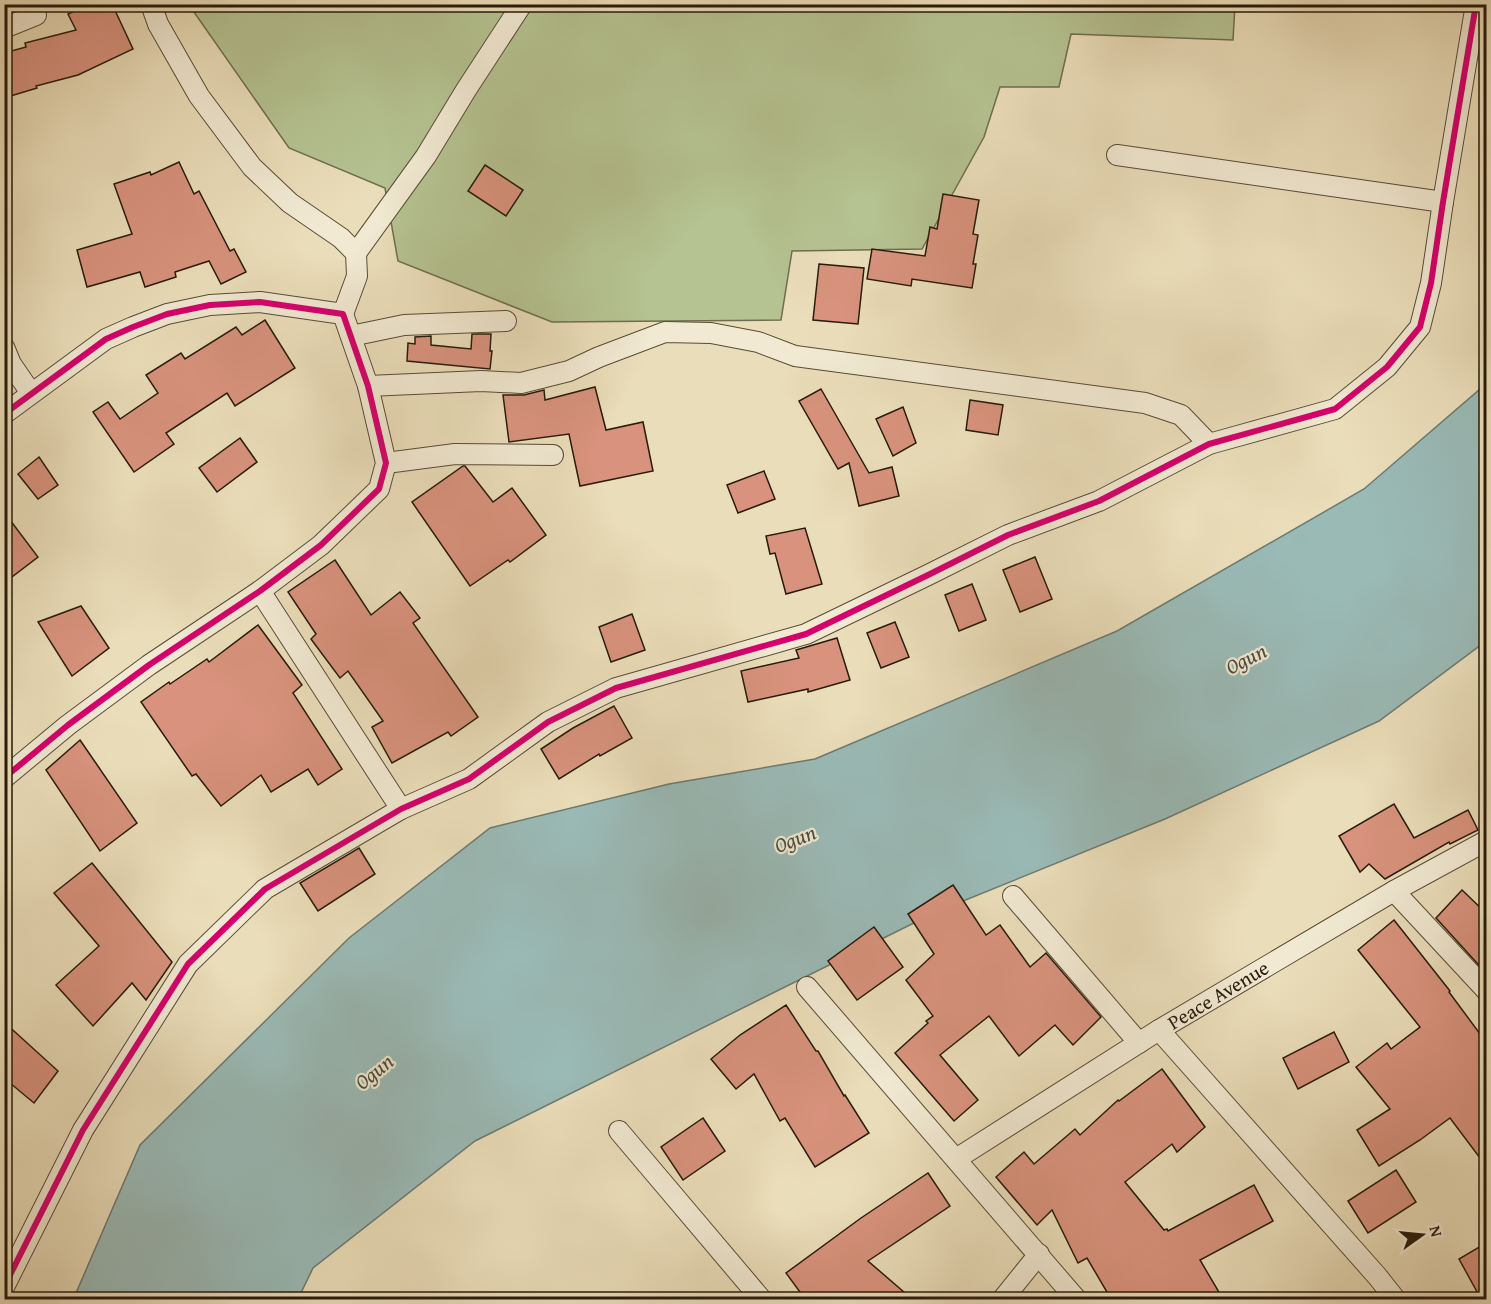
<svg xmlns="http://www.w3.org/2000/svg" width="1491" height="1304" font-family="'Gentium Book Plus',serif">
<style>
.green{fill:#b5c291;stroke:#6e6e4e;stroke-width:1.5}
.water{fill:#9abab6;stroke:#6c7a71;stroke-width:1.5}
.building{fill:#d8927d;stroke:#281b0a;stroke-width:1.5}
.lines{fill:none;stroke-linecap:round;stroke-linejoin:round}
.minor-casing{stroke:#584c36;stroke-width:22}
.minor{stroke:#f1e9d2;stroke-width:20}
.cycleway-casing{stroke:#f1e9d2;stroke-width:10}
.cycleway{stroke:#d6006c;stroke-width:6}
.labels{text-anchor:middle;stroke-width:4.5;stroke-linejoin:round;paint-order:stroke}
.street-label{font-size:20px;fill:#281b0a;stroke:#f1e9d2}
.water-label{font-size:21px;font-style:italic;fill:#4a4b3e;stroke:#f1e9d2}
</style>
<rect width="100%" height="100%" fill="#eaddb9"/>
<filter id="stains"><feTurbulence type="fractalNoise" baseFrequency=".00333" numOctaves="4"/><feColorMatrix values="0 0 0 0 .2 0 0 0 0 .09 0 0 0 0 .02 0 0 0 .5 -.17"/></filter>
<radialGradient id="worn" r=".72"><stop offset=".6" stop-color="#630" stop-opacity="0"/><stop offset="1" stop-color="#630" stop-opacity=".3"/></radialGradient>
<polygon class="green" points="183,5 1235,5 1233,40 1071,34 1059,87 1000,87 984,137 922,249 792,251 781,320 552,322 398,261 385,188 289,148 194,12"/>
<polygon class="water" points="1486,384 1486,641 1379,721 1165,819 936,912 475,1141 313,1268 298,1299 73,1300 140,1145 349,938 490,828 669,784 815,759 1117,631 1364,489"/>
<g class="building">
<polygon points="89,4 112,4 133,49 78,75 36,86 37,88 4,98 4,53 26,47 25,43 76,30 68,14"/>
<polygon points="179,162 194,194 199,191 230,251 234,249 246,272 221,284 209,261 175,272 176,277 145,287 140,272 87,287 77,250 132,234 114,184 150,172 151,175"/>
<polygon points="485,165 523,190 506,216 468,191"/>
<polygon points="943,194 979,200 973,234 978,235 973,264 976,264 972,288 912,279 911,286 867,279 872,249 925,256 930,227 937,229"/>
<polygon points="819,264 864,268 858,324 813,320"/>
<polygon points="265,320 295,368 235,406 227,393 166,433 174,444 134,472 93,412 108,402 120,419 158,393 146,375 181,353 185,359 236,327 242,335"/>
<polygon points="472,334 491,334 490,351 492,351 490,369 407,361 408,343 415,344 415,337 431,336 431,345 471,349"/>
<polygon points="595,387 606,430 643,422 653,471 580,486 569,434 509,442 503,395 524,395 544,390 545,400"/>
<polygon points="821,389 869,473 892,467 899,496 859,506 849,463 838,469 799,401"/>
<polygon points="970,400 1003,405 998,435 966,430"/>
<polygon points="903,407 916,443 893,456 876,419"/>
<polygon points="240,438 257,462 217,492 199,468"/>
<polygon points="39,457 58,485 38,499 18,474"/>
<polygon points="463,466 465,466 493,502 512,488 546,535 510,562 508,560 470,586 412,502"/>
<polygon points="764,471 775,499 738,513 727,485"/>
<polygon points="4,512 38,557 4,583"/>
<polygon points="805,528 822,584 786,594 775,553 770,554 766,536"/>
<polygon points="1035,557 1052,599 1020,612 1003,570"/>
<polygon points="335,560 371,615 400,592 420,618 413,623 478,717 451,736 448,732 392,763 372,727 383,721 348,671 340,678 311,639 316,634 288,592"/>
<polygon points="972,584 986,620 959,631 945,595"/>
<polygon points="81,606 109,648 72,676 38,622"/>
<polygon points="632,614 645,650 611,662 599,627"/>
<polygon points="895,622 909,657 881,668 867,633"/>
<polygon points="258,625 302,685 293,693 342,769 318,785 308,769 271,792 261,775 221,806 196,774 192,776 141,702 169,682 170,684 207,659 209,662"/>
<polygon points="837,638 850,680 808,692 808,689 748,702 741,671 799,658 796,650"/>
<polygon points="614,706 632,738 600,756 599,754 559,779 541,749 573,728"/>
<polygon points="80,740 137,823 100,851 46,770"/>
<polygon points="1394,804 1414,838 1468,810 1478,830 1450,844 1449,842 1385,879 1369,864 1360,872 1339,836"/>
<polygon points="359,848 375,874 318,911 300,883"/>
<polygon points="92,863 172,962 146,1000 132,983 93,1026 56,985 99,946 54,893"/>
<polygon points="953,885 986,935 1000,925 1030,967 1046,953 1101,1017 1073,1045 1055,1025 1019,1056 989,1016 940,1055 978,1100 954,1121 895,1053 928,1023 926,1021 933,1016 906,980 934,954 908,914"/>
<polygon points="1462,890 1486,913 1486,973 1436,918"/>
<polygon points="1394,920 1450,991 1449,992 1486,1042 1486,1166 1450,1118 1420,1140 1379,1166 1357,1130 1390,1109 1356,1067 1387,1043 1391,1049 1420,1027 1358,950"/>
<polygon points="874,927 903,967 857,1000 828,961"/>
<polygon points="786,1005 816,1051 818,1051 844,1096 845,1095 869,1133 815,1167 785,1118 780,1121 754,1074 736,1089 711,1059 740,1035"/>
<polygon points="4,1022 58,1071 34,1103 4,1078"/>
<polygon points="1334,1032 1349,1062 1298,1089 1283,1058"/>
<polygon points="1162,1069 1205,1127 1177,1152 1172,1144 1125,1182 1164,1230 1167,1229 1168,1231 1254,1185 1273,1221 1200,1260 1223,1299 1111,1299 1087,1258 1078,1263 1052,1210 1037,1225 996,1177 1024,1152 1034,1164 1075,1129 1080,1135 1118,1100 1119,1101"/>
<polygon points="703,1118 725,1151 683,1180 661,1147"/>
<polygon points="1396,1170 1416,1202 1368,1233 1348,1201"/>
<polygon points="928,1173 950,1206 868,1261 912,1299 805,1299 786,1273 861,1218"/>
<polygon points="1486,1243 1486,1299 1481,1299 1459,1259"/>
</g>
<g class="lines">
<defs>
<g id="minor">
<polyline points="151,4 158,24 199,96 252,167 290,203 341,238 356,253 357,276 343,314"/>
<polyline points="4,28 36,15"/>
<polyline points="1117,155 1443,202"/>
<polyline points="356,253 426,156 466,90 522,4"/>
<polyline points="351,336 404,325 506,321"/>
<polyline points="4,347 11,364 31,393"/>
<polyline points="368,386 481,381 521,383 569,371 599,357 665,332 711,333 758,342 795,356 1145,403 1181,415 1209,444"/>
<polyline points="4,414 106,339 133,327 167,314 210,305 260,302 343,314 368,386 386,463 379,489 321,545 260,591 149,665 68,725 4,778"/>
<polyline points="386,463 455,454 553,455"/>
<polyline points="260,591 401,809"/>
<polyline points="1394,891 1486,990"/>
<polyline points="1013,896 1139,1043"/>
<polyline points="807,987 1077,1300"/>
<polyline points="1159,1030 1377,1276 1396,1300"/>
<polyline points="619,1131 762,1300"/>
<polyline points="956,1159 1159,1030 1394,891 1486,841"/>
<polyline points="4,1287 83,1130 188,964 265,889 401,809 469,779 548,722 616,688 806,634 928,575 1008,535 1099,501 1209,444 1335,409 1387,367 1420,327 1431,283 1443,202 1476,4"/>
<polyline points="1002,1300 1039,1254"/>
</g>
</defs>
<use href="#minor" class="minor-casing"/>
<use href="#minor" class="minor"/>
<defs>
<g id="cycleway">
<polyline points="4,414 106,339 133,327 167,314 210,305 260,302 343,314 368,386 386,463 379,489 321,545 260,591 149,665 68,725 4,778"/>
<polyline points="4,1287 83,1130 188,964 265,889 401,809 469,779 548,722 616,688 806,634 928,575 1008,535 1099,501 1209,444 1335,409 1387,367 1420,327 1431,283 1443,202 1476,4"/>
</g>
</defs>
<use href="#cycleway" class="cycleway-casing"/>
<use href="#cycleway" class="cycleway"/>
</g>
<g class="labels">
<g class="street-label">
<text transform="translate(1218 995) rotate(-31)" y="7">Peace Avenue</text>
</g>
<g class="water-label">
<text transform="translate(1246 659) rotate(-27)" y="7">Ogun</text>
<text transform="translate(795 839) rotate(-21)" y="7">Ogun</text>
<text transform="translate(374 1072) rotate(-39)" y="7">Ogun</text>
</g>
</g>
<rect width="1491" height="1304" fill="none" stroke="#eaddb9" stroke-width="24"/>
<rect x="6" y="6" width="1479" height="1292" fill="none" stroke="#281b0a" stroke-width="3"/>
<rect x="12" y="12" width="1467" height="1280" fill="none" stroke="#281b0a" stroke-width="1.5"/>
<g transform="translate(1422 1235) rotate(75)" stroke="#f1e9d2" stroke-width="4.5" paint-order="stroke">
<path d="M0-4.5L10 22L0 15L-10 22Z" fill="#281b0a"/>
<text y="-9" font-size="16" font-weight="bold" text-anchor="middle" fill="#281b0a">N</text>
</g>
<rect width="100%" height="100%" filter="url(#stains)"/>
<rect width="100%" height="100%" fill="url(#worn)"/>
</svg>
